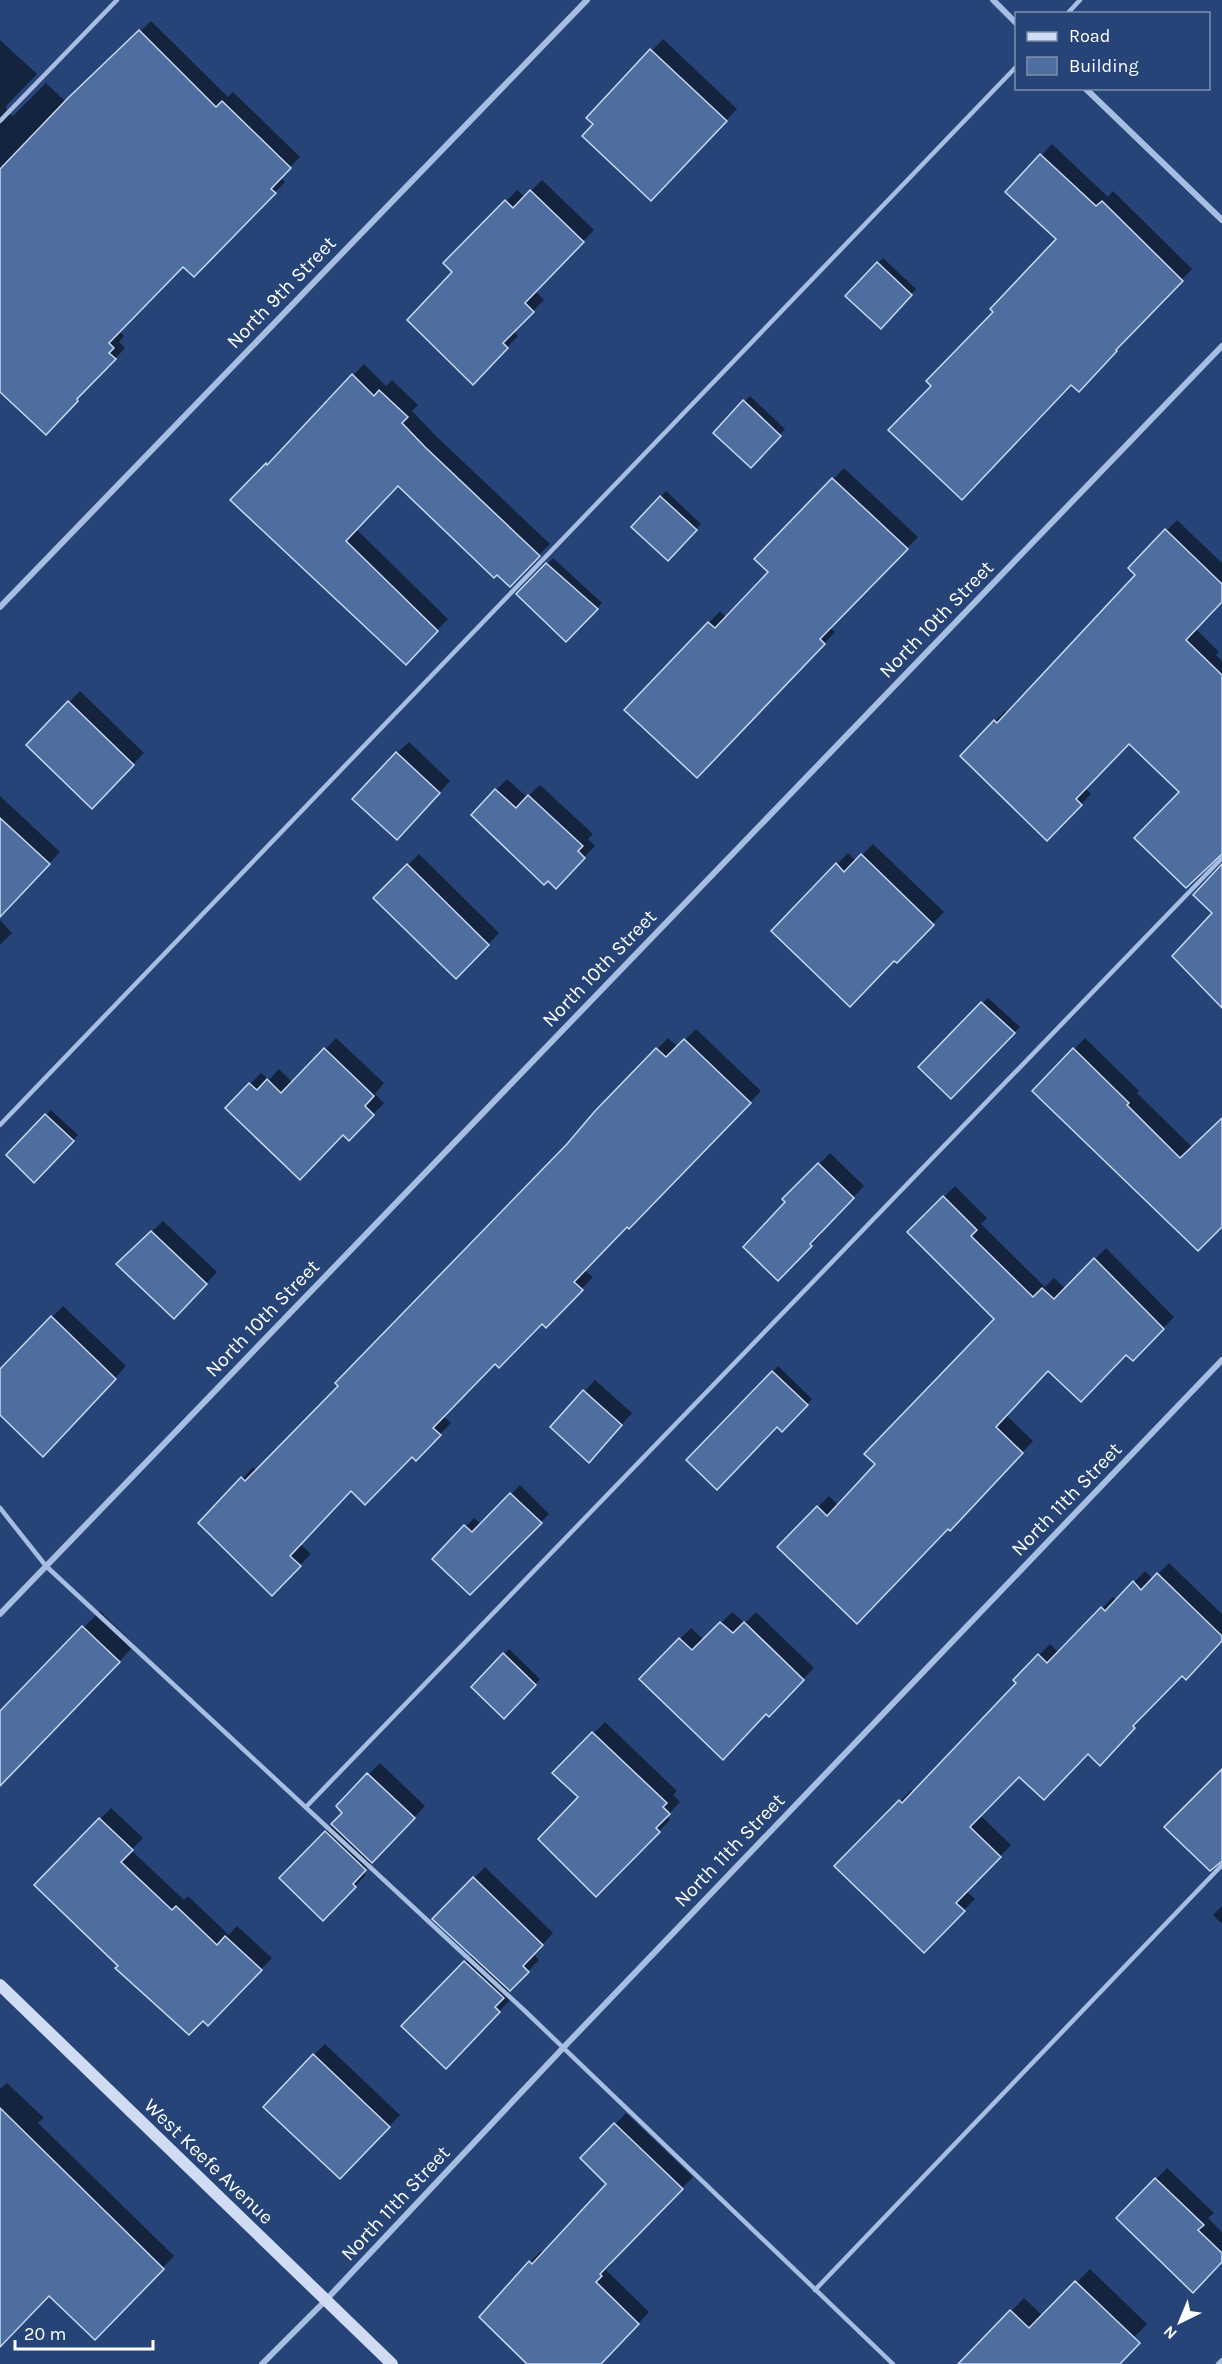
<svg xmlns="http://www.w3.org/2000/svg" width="1222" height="2364" font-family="Karla,sans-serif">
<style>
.shadow{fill:#0007}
.building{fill:#4e6ea0;stroke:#c9d9f2;stroke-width:1.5}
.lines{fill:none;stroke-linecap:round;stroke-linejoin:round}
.lane{stroke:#a7bee2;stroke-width:4.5}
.street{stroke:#a7bee2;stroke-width:6}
.secondary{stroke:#cfdcf3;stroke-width:12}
.labels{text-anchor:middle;stroke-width:4.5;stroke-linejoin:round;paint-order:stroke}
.street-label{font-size:20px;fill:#fff;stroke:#264477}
</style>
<rect width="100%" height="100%" fill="#264477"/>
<g class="shadow">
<polygon points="151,21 228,97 233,92 300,157 280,177 285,182 194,275 183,265 119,331 124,336 119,342 125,348 46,433 0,390 0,40 37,74 6,106 7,113 13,116 46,83 66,102"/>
<polygon points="663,39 737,109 662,188 588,118"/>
<polygon points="1052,144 1108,197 1113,191 1192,269 1125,339 1126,340 1089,380 1071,383 933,386 1058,239 1008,192"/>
<polygon points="542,180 594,230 535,291 544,300 513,331 518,336 473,382 455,272 445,263 517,190 525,197"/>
<polygon points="883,258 916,289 881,327 847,296"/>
<polygon points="364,364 386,386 392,380 418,405 412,411 436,436 550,544 510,585 398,485 356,529 448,619 406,662 233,500 278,453 279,455"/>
<polygon points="750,396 785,429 751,466 715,433"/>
<polygon points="844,468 918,537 830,627 835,632 708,765 626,710 720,611 727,618 770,572 756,559"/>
<polygon points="666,491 701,524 668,559 633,526"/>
<polygon points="1177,520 1222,563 1222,600 1195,628 1219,652 1216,655 1222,661 1222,814 1181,792 1129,742 1085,788 1091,794 1047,839 995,721 1005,711 1008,713 1137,575 1130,568"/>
<polygon points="553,558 602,603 566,640 519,594"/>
<polygon points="80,691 144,753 92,807 28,744"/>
<polygon points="409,742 450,781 408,827 397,753"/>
<polygon points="507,779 527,797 540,785 593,834 588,839 595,846 567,875 473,814"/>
<polygon points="0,796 60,852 0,916"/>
<polygon points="873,844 944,912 897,961 773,931 848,853 856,861"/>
<polygon points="419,854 499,933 456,977 375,898"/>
<polygon points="0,920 12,933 0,945"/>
<polygon points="988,998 1020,1027 951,1097 920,1067"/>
<polygon points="696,1029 761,1091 640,1216 627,1225 584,1270 593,1277 546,1325 542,1322 495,1362 443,1416 451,1423 416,1459 412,1455 352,1490 300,1544 311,1554 272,1594 242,1479 253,1467 257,1471 668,1038 678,1047"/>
<polygon points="336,1038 384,1083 375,1094 384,1103 349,1139 343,1134 227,1108 261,1073 269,1080 279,1069 293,1083"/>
<polygon points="1085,1038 1139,1091 1137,1093 1192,1147 1222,1120 1222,1225 1034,1091"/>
<polygon points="51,1110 78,1135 34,1181 8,1155"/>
<polygon points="830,1153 864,1186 820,1232 822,1234 778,1279 787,1202 784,1199"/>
<polygon points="955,1186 987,1218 981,1224 1045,1287 1054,1278 1066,1289 1106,1248 1174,1317 1133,1359 1126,1353 1049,1369 1006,1415 1033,1441 961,1518 948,1527 779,1547 829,1496 839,1506 877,1464 997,1319 909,1232"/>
<polygon points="163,1221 217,1272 185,1306 118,1264"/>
<polygon points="63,1306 126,1366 54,1444 0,1413 0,1372"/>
<polygon points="778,1366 812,1399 782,1430 777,1425 688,1460"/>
<polygon points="595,1380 632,1413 600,1449 552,1427"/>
<polygon points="520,1485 549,1514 470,1593 434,1559 474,1518 482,1525"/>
<polygon points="1169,1563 1222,1614 1222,1640 1182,1674 1100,1764 1088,1752 1019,1775 980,1815 1011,1845 966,1891 975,1899 924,1950 837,1866 911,1790 914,1793 1018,1683 1015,1680 1050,1644 1059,1653 1113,1597 1117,1600 1145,1571 1153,1579"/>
<polygon points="100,1611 135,1645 0,1785 0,1714"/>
<polygon points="732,1612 745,1623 756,1612 814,1668 769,1714 641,1679 691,1628 704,1640"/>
<polygon points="509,1649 540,1679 504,1717 473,1687"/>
<polygon points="605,1722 677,1791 673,1795 680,1802 667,1816 670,1820 596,1895 580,1797 554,1773"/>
<polygon points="380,1763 425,1806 363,1872 366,1875 323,1919 282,1878 344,1812 338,1806"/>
<polygon points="111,1808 143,1838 131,1850 184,1900 188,1896 229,1935 237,1926 272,1958 208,2024 120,1966 36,1885"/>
<polygon points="485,1867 553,1933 534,1954 539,1960 505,1995 510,2000 446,2067 403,2026 473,1954 435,1919"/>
<polygon points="1222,1906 1222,1924 1213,1915"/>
<polygon points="325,2044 400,2115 351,2166 314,2055"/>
<polygon points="7,2083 44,2118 38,2123 174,2256 95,2338 49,2294 0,2345 0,2089"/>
<polygon points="626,2113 693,2177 610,2262 612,2264 606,2270 649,2312 600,2364 529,2364 481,2317 530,2262 541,2251 544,2253 608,2184 582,2158"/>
<polygon points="1167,2168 1214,2213 1208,2218 1222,2232 1222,2261 1118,2218"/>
<polygon points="1090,2269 1147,2324 1108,2364 961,2364 1024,2298 1043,2316"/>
</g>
<g class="building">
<polygon points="139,30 216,107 222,101 291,168 271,189 276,193 194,277 183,267 109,343 114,348 109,353 116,359 77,399 78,401 46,435 0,392 0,169 68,98"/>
<polygon points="650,49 727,121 651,201 582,136 593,124 586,118"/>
<polygon points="1040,154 1096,206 1102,201 1183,281 1116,350 1117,351 1079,392 1071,385 962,500 888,430 931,386 926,381 993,312 990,309 1056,239 1005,192"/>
<polygon points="530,190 584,242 525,303 534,312 503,343 508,348 473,385 407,320 452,272 443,263 505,200 513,208"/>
<polygon points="877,262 912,295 881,329 845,296"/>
<polygon points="352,374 374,396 379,390 408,417 402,423 425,447 540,556 510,587 497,575 494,578 398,486 346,541 438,631 406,665 230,500 266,463 267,465"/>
<polygon points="743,400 781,436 751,468 713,433"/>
<polygon points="832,478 908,549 820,639 825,644 697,778 624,710 708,622 715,628 768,572 754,559"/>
<polygon points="660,496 697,530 668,561 631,527"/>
<polygon points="1165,529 1222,584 1222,602 1186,640 1222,675 1222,854 1186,888 1134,838 1179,792 1129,744 1076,799 1082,805 1047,841 960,756 994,720 997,723 1135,575 1128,568"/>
<polygon points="546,563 598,609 566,642 516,594"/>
<polygon points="68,701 134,765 92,809 26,745"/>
<polygon points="396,752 440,793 397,840 352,799"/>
<polygon points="495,789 516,808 528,795 583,846 578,851 585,858 556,889 548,881 544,885 471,815"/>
<polygon points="0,818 50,864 0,917"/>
<polygon points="861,854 934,925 897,963 894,961 850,1007 771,931 836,863 844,872"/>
<polygon points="407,864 489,945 456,979 373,898"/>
<polygon points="1222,864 1222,1008 1172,956 1212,913 1193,895"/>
<polygon points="981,1002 1015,1033 951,1099 918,1067"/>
<polygon points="684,1039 751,1103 629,1229 627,1227 574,1282 583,1290 546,1328 542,1324 499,1368 495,1364 433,1428 441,1435 416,1461 412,1457 365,1505 351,1491 290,1556 301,1566 272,1596 198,1523 241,1477 245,1481 338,1386 335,1383 567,1144 595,1111 656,1048 666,1057"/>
<polygon points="324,1048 374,1096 365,1106 374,1115 349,1141 343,1135 300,1180 225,1108 249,1083 257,1090 267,1079 281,1093"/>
<polygon points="1073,1048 1129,1103 1127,1105 1180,1158 1222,1118 1222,1227 1198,1251 1032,1091"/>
<polygon points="45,1114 74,1141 34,1183 6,1155"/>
<polygon points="818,1163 854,1198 810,1244 812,1246 778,1281 743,1247 785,1202 782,1199"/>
<polygon points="943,1196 977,1230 971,1236 1033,1297 1042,1288 1054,1299 1094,1258 1164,1329 1133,1361 1126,1355 1081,1402 1048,1371 996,1427 1023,1453 950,1531 948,1529 857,1624 777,1547 817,1506 827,1516 875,1464 864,1454 994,1319 907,1232"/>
<polygon points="151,1231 207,1284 174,1319 116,1264"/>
<polygon points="51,1316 116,1379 43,1457 0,1415 0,1369"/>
<polygon points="772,1371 808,1405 782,1432 777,1427 717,1490 686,1460"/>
<polygon points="583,1390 622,1425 589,1463 550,1427"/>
<polygon points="510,1493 542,1523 470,1595 432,1559 464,1525 472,1532"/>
<polygon points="1157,1573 1222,1636 1222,1641 1186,1680 1182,1676 1133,1726 1135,1728 1100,1766 1088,1754 1044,1800 1019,1777 970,1827 1001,1857 956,1903 965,1911 924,1953 834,1866 899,1800 902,1803 1016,1683 1013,1680 1038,1654 1047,1663 1101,1607 1105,1611 1133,1581 1141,1590"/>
<polygon points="720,1622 733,1633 744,1622 804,1680 769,1717 766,1714 723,1760 639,1679 679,1638 692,1650"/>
<polygon points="82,1626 120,1662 0,1786 0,1711"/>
<polygon points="503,1653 536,1685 504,1719 471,1687"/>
<polygon points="592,1732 667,1803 663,1807 670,1814 656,1828 660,1832 596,1897 538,1839 578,1797 552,1773"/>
<polygon points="1222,1769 1222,1861 1210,1871 1164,1827"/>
<polygon points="367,1773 415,1818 372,1863 331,1824 342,1813 336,1806"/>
<polygon points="99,1818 133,1850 121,1862 172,1910 176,1906 217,1945 225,1936 262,1970 208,2026 203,2021 189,2035 115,1968 118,1966 34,1885"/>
<polygon points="325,1831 366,1870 353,1884 356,1887 323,1921 279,1878"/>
<polygon points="473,1877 543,1945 523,1966 529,1972 510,1991 432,1919"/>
<polygon points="464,1961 504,1998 495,2007 500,2012 446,2069 401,2026"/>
<polygon points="313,2054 390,2127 340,2179 263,2107"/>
<polygon points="0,2108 164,2269 95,2340 49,2296 0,2347"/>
<polygon points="614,2123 683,2189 600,2274 602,2276 596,2282 639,2324 601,2364 527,2364 479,2317 529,2261 532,2264 606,2184 580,2158"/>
<polygon points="1155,2178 1204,2225 1198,2230 1222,2253 1222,2262 1193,2293 1116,2218"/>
<polygon points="1075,2281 1140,2343 1120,2364 958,2364 1010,2310 1029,2328"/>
</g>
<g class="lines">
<g class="lane">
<polyline points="1067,14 1080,0"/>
<polyline points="0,121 117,0"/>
<polyline points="0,1125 1016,67"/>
<polyline points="0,1508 46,1566 525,2011 893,2364"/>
<polyline points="306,1807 1222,858"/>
<polyline points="815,2290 1222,1865"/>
</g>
<g class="street">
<polyline points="993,0 1016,23"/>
<polyline points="1085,88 1222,220"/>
<polyline points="0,607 587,0"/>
<polyline points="0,1614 1222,346"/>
<polyline points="262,2364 325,2301 563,2048 1222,1360"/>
<polyline points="1219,2364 1222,2361"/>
</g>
<polyline class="secondary" points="0,1985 392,2364"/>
</g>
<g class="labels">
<g class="street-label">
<text transform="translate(281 292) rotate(-46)" y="7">North 9th Street</text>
<text transform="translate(936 619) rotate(-46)" y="7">North 10th Street</text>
<text transform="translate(599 968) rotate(-46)" y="7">North 10th Street</text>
<text transform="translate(262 1318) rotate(-46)" y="7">North 10th Street</text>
<text transform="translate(1066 1499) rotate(-46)" y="7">North 11th Street</text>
<text transform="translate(729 1850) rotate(-46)" y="7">North 11th Street</text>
<text transform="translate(209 2161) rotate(44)" y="7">West Keefe Avenue</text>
<text transform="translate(395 2203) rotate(-47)" y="7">North 11th Street</text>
</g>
</g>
<rect x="1015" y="12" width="195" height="78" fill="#264477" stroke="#7d8fad" stroke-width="1.5"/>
<rect x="1027" y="32" width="30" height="9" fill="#cfdcf3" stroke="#7d8fad" stroke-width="1.5"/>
<text x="1069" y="42" font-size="18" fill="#ffffff">Road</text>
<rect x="1027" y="57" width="30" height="18" fill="#4e6ea0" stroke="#7d8fad" stroke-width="1.5"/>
<text x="1069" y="72" font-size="18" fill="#ffffff">Building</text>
<g transform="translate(1180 2322) rotate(223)" stroke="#264477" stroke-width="4.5" paint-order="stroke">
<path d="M0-4.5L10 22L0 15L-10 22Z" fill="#ffffff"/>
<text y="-9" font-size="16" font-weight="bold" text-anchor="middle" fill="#ffffff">N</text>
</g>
<path d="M15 2340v9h138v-9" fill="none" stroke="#ffffff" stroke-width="3"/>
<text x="24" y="2340" font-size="18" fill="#ffffff" stroke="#264477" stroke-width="4.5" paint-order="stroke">20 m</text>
</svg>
